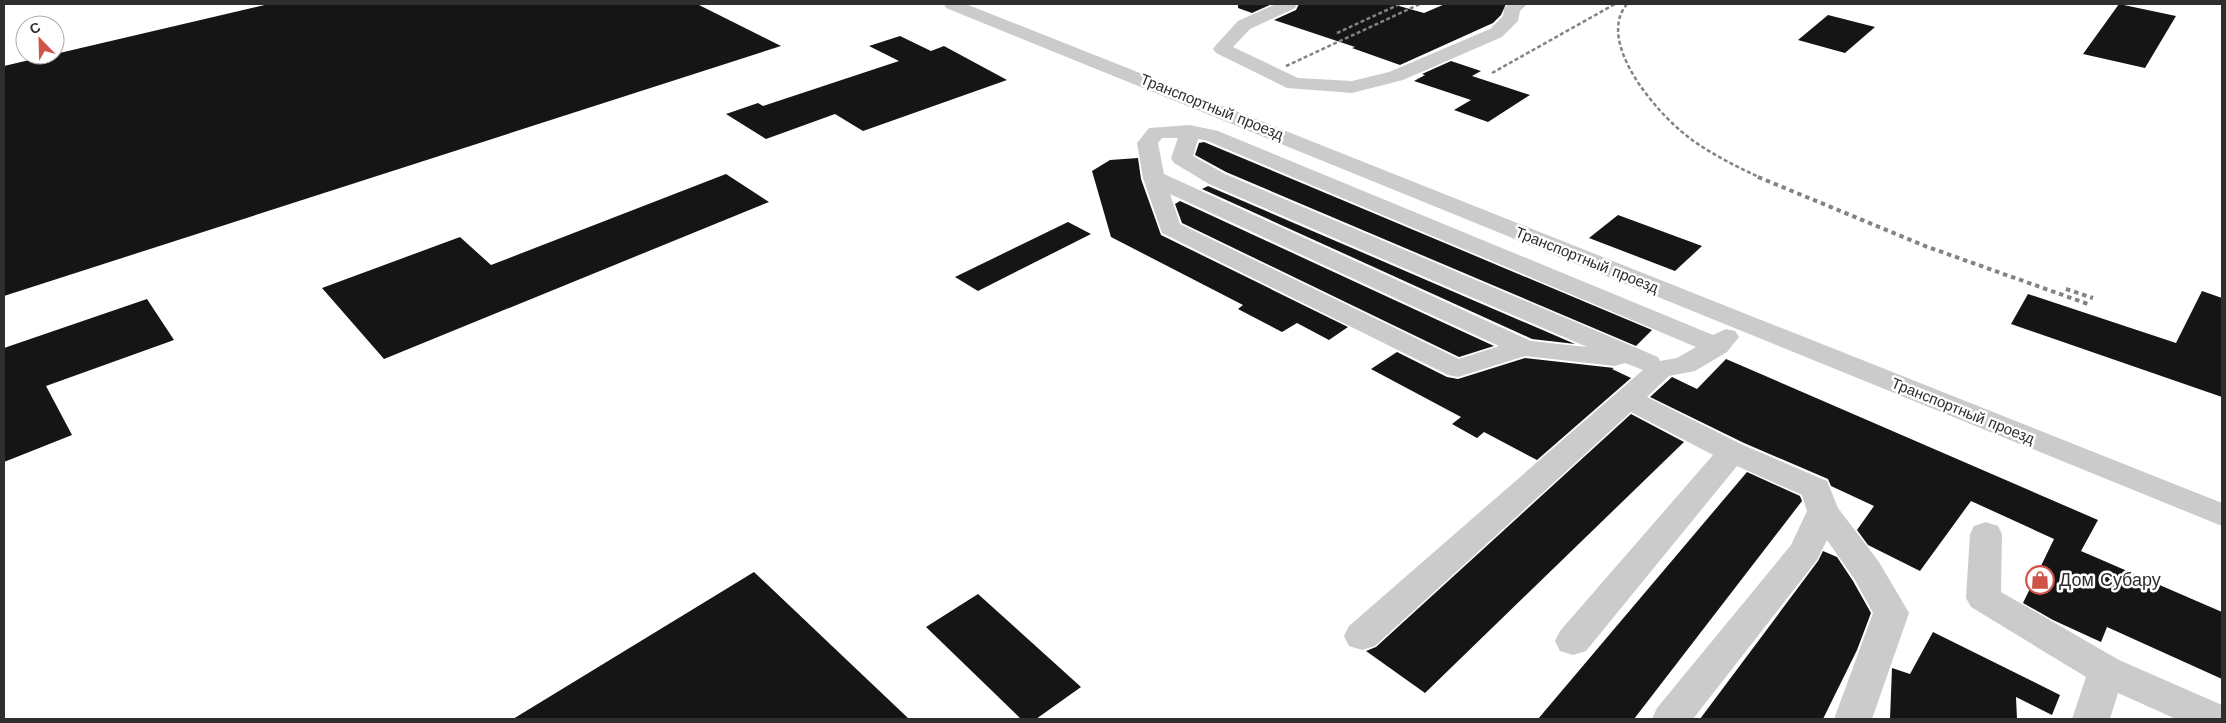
<svg xmlns="http://www.w3.org/2000/svg" width="2226" height="723" font-family="'Work Sans',sans-serif">
<style>
.building{fill:#151515}
.lines{fill:none;stroke-linecap:round;stroke-linejoin:round}
.minor{fill:#cbcbcb;fill-rule:evenodd}
.rail-far1{stroke:#838383;stroke-width:2.5;stroke-dasharray:4 2.5;stroke-linecap:butt}
.rail{stroke:#838383;stroke-width:4;stroke-dasharray:4.5 4;stroke-linecap:butt}
.labels{text-anchor:middle;stroke-width:5;stroke-linejoin:round;paint-order:stroke}
.street-label{font-size:15px;fill:#2e2e2e;stroke:#fff}
.near-poi-label{font-size:18px;fill:#2e2e2e;stroke:#fff;text-anchor:start}
</style>
<rect width="100%" height="100%" fill="#fff"/>
<g class="building">
<polygon points="269,4 697,4 781,46 4,296 4,66"/>
<polygon points="1238,4 1272,4 1252,13 1238,8"/>
<polygon points="1299,4 1392,4 1424,13 1445,4 1506,4 1501,15 1493,23 1400,65 1352,48 1355,47 1274,20 1296,10"/>
<polygon points="2119,4 2176,16 2145,68 2083,54"/>
<polygon points="1828,15 1875,27 1845,53 1798,40"/>
<polygon points="900,36 931,51 944,46 1007,80 863,131 835,114 766,139 726,114 758,103 763,106 899,61 869,46"/>
<polygon points="1451,61 1481,71 1472,76 1530,95 1488,122 1454,110 1471,100 1414,81 1425,75 1422,74"/>
<polygon points="1204,142 1652,330 1636,346 1226,172 1195,155 1199,143"/>
<polygon points="1138,158 1141,179 1161,235 1348,327 1329,340 1297,323 1282,332 1238,309 1243,305 1111,237 1092,171 1110,160"/>
<polygon points="726,174 769,202 384,359 322,288 460,237 491,265"/>
<polygon points="1208,186 1575,344 1532,339 1202,189"/>
<polygon points="1180,201 1494,346 1459,357 1182,223 1175,204"/>
<polygon points="1618,215 1702,246 1675,271 1589,238"/>
<polygon points="1068,222 1091,234 978,291 955,277"/>
<polygon points="2202,291 2222,298 2222,397 2011,324 2028,294 2176,343"/>
<polygon points="147,299 174,340 46,386 72,435 4,462 4,348"/>
<polygon points="1397,352 1447,377 1458,379 1525,358 1614,368 1612,369 1631,378 1537,460 1484,432 1477,438 1452,424 1461,417 1371,369"/>
<polygon points="1726,359 2098,520 2081,551 2222,612 2222,679 2107,627 2101,642 2053,620 2023,603 2054,539 1971,501 1920,571 1868,545 1857,530 1874,506 1831,486 1828,479 1744,443 1650,397 1672,377 1697,389"/>
<polygon points="1631,414 1684,442 1425,693 1366,651 1376,647"/>
<polygon points="1747,472 1800,496 1802,501 1634,719 1538,719"/>
<polygon points="1823,551 1837,557 1853,581 1871,613 1857,650 1823,719 1700,719 1818,561"/>
<polygon points="754,572 909,719 513,719"/>
<polygon points="978,594 1081,687 1036,719 1021,719 926,627"/>
<polygon points="1933,632 2060,695 2052,715 2016,697 2017,719 1890,719 1892,668 1910,674"/>
</g>
<g class="lines">
<g class="minor">
<polygon points="944,4 966,4 2222,503 2222,526 946,8"/>
<polygon points="1276,4 1297,4 1295,8 1250,29 1233,47 1298,78 1352,81 1389,72 1490,29 1503,16 1504,9 1508,4 1527,4 1520,11 1518,21 1502,37 1403,80 1352,93 1287,88 1216,53 1213,49 1216,45 1238,21"/>
<path d="M 1190,125 L 1218,131 L 1713,335 L 1726,329 L 1735,331 L 1739,337 L 1727,352 L 1695,371 L 1669,376 L 1647,397 L 1743,445 L 1827,481 L 1838,508 L 1879,562 L 1909,613 L 1872,719 L 1834,719 L 1873,613 L 1855,580 L 1827,540 L 1817,560 L 1693,719 L 1652,719 L 1657,708 L 1791,545 L 1807,511 L 1802,495 L 1737,466 L 1586,651 L 1573,655 L 1560,651 L 1555,641 L 1560,631 L 1713,455 L 1631,412 L 1375,646 L 1362,650 L 1349,646 L 1344,636 L 1349,626 L 1643,370 L 1625,363 L 1615,366 L 1525,356 L 1458,377 L 1448,375 L 1162,233 L 1143,178 L 1137,143 L 1149,128 ZM 1162,138 L 1178,138 L 1171,158 L 1174,163 L 1209,184 L 1587,347 L 1531,341 L 1164,174 L 1158,143 ZM 1198,139 L 1205,140 L 1696,347 L 1677,358 L 1660,361 L 1658,357 L 1225,174 L 1193,156 ZM 1170,194 L 1499,346 L 1459,359 L 1180,224 Z"/>
<polygon points="1986,522 1998,526 2002,534 2001,592 2119,660 2222,705 2222,719 2176,719 2118,693 2110,719 2072,719 2086,677 1971,607 1966,598 1970,534 1974,526"/>
</g>
<g class="rail-far1">
<path d="M 1627,4 C 1595,42 1657,113 1687,136 C 1709,153 1735,166 1761,178"/>
<polyline points="1337,33 1400,4"/>
<polyline points="1286,66 1420,4"/>
<polyline points="1492,73 1615,4"/>
</g>
<g class="rail">
<polyline points="1758,177 1925,246 2088,304"/>
<polyline points="2066,289 2093,298"/>
</g>
</g>
<defs>
<symbol id="shop-ring" viewBox="-11 -11 22 22"><circle r="9.5" fill="#fff" stroke="#cf5347" stroke-width="1.5"/><path d="M-5-2.5h2.3a2.7 3.5 0 0 1 5.4 0H5L5.5 6h-11ZM-1.5-2.5h3a1.5 2.3 0 0 0-3 0Z" fill="#cf5347"/></symbol>
</defs>
<g fill-rule="evenodd">
<use href="#shop-ring" x="2024" y="564" width="32" height="32"/>
</g>
<g class="labels">
<g class="street-label">
<text transform="translate(1212 107) rotate(22)" y="5">Транспортный проезд</text>
<text transform="translate(1587 260) rotate(22)" y="5">Транспортный проезд</text>
<text transform="translate(1963 411) rotate(22)" y="5">Транспортный проезд</text>
</g>
<g class="near-poi-label">
<text x="2059" y="586">Дом Субару</text>
</g>
</g>
<rect width="2226" height="723" fill="none" stroke="#2e2e2e" stroke-width="10"/>
<g transform="translate(40 40) rotate(337)"><circle r="24" fill="#ffffff" stroke="#ababab"/>
<path d="M0-4L9 19L0 12L-9 19Z" fill="#cf5347"/>
<text y="-8" font-size="14" font-weight="bold" text-anchor="middle" fill="#2e2e2e">С</text>
</g>
</svg>
